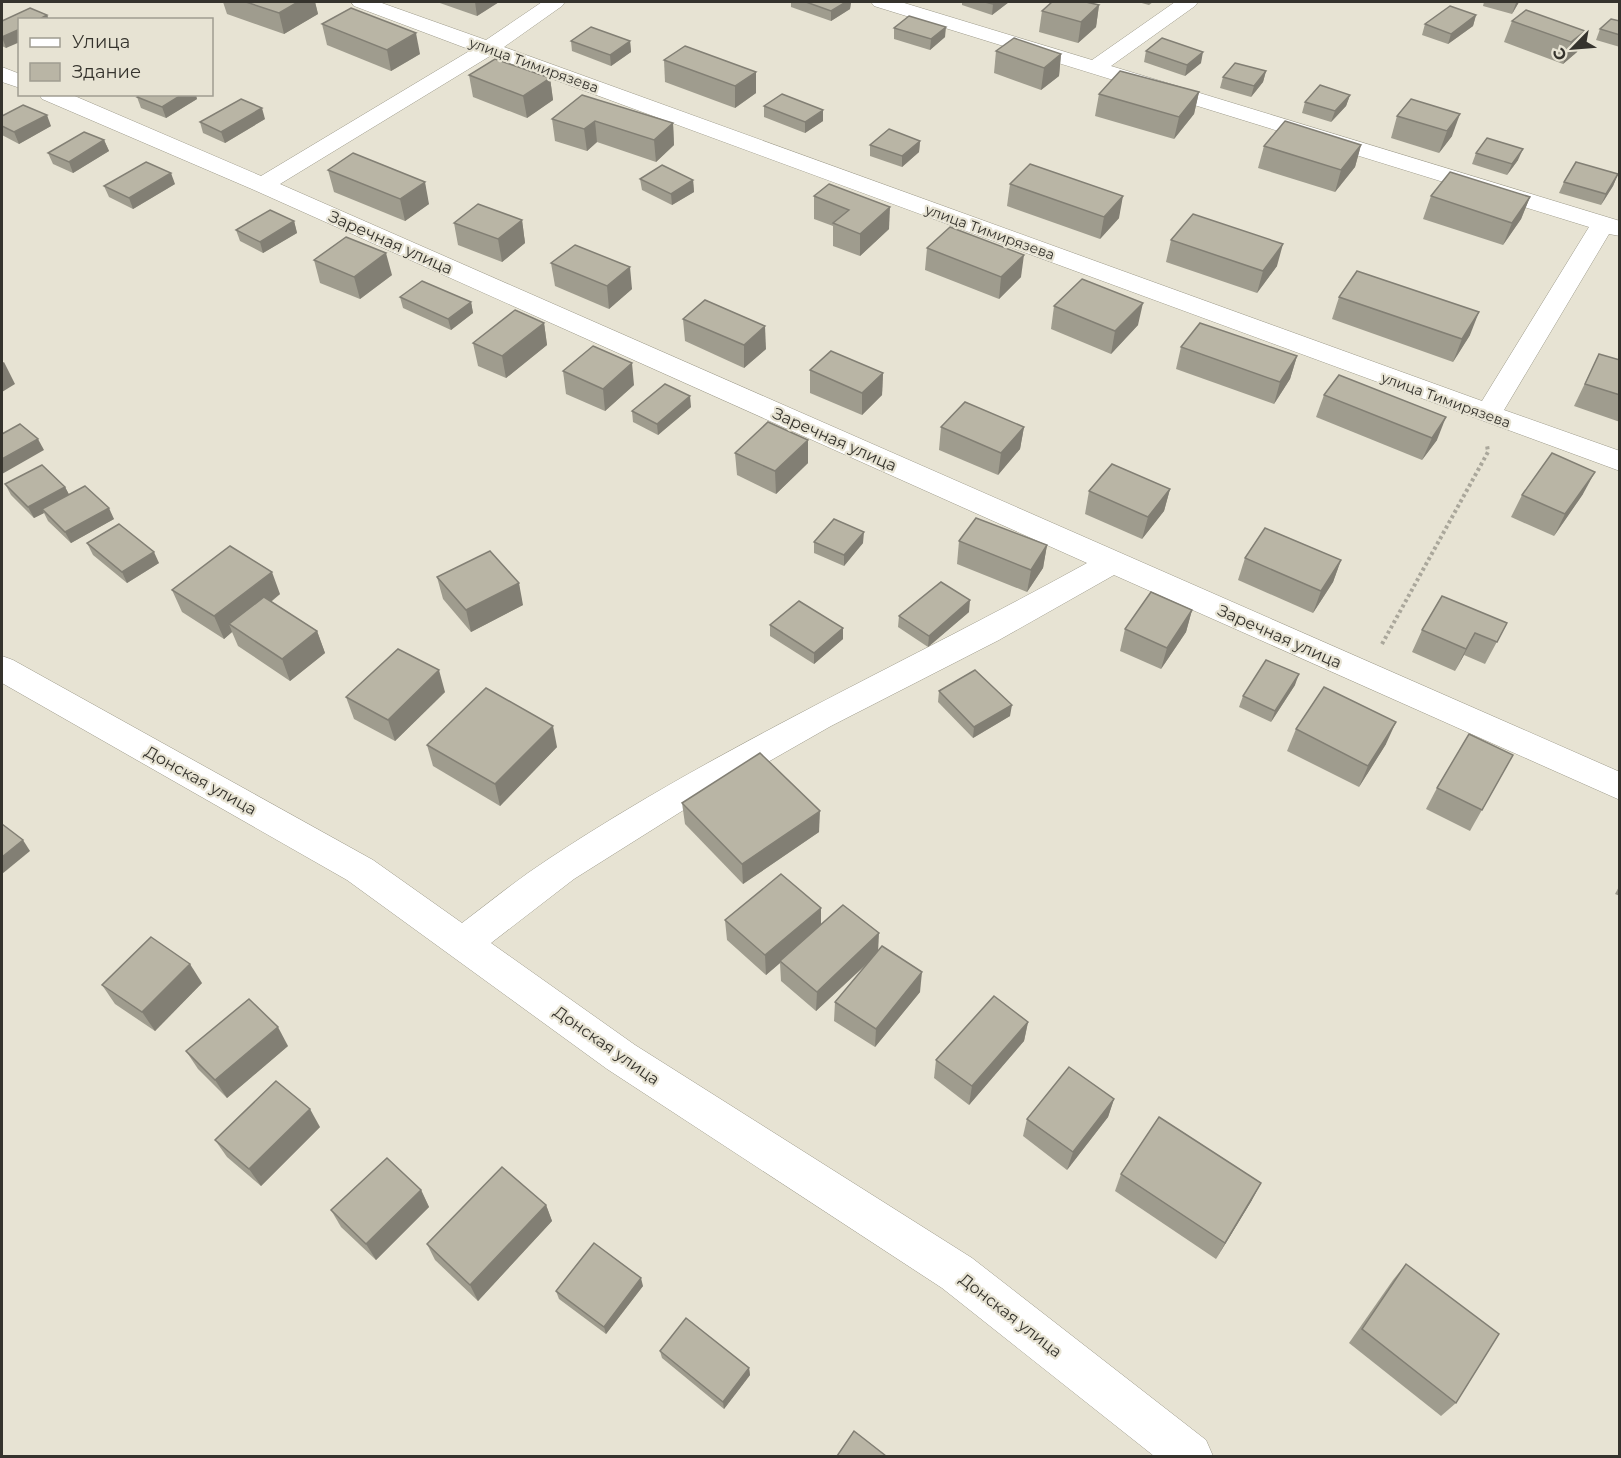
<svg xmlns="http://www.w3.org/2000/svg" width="1621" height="1458" font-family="Montserrat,sans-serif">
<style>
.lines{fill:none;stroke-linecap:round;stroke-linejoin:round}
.minor-casing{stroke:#9d9a8a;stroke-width:1}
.path{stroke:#aaa79b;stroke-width:4;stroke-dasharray:3 3;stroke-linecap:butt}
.minor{fill:#fff;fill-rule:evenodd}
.wall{fill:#9f9c8e}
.shaded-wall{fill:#827f74}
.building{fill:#b9b5a5;stroke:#827f74;stroke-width:1.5}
.labels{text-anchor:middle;stroke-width:4.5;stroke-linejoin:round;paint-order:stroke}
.far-street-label{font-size:14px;fill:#35332d;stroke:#e7e3d3}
.street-label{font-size:16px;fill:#35332d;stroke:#e7e3d3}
</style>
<rect width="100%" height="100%" fill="#e7e3d3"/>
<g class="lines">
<defs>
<g id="minor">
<path d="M 351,2 L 379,2 L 486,40 L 542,2 L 565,2 L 562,6 L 504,47 L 1482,401 L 1589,227 L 874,6 L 871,2 L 901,2 L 1092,60 L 1175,2 L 1198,2 L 1195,6 L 1111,66 L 1620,221 L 1620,236 L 1609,234 L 1504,410 L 1620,451 L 1620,471 L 490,56 L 280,184 L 1620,772 L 1620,800 L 1114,575 L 999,640 L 831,726 L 682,811 L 574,879 L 491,943 L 635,1045 L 972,1258 L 1206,1440 L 1213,1456 L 1154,1456 L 942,1288 L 607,1069 L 347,880 L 2,683 L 2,656 L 13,660 L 373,860 L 462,923 C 491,901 519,878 550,858 C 721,745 908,662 1087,563 L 254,190 L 42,99 L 39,94 L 70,94 L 261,176 L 471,50 L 354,6 Z"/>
<polygon points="2,67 20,74 20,88 2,82"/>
</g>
</defs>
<use href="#minor" class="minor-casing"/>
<polyline class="path" points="1382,644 1488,452 1487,445"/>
<use href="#minor" class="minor"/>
</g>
<g class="wall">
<polygon points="223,2 315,2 318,14 284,34 227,14"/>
<polygon points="437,2 499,2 477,16"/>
<polygon points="791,2 851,2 850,9 831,21 791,7"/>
<polygon points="962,2 1009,2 992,15 962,5"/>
<polygon points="1138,2 1153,2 1149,5"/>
<polygon points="1484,2 1519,2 1512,14 1483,6"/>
<polygon points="1099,5 1096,27 1078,43 1039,32 1042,11"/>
<polygon points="47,15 49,20 20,20 6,48 2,46 2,21"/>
<polygon points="1476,15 1473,26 1448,44 1422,35 1425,24"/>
<polygon points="1512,21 1585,31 1577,52 1563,64 1504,42"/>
<polygon points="1620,21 1620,47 1596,40 1600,29"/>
<polygon points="322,24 420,54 391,71 327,45"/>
<polygon points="894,28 945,37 930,50 894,39"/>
<polygon points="571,41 630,41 631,52 611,66 572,51"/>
<polygon points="996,51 1061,54 1059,76 1041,90 994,73"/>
<polygon points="1146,51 1201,63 1185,76 1144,62"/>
<polygon points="664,60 756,72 756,93 735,108 665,82"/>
<polygon points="1266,71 1263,82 1251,97 1220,88 1223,77"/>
<polygon points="469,75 550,78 553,100 527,118 473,97"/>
<polygon points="1199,92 1194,114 1174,139 1095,116 1099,94"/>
<polygon points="1350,95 1346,106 1331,122 1302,113 1305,102"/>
<polygon points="137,97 197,99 166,118 141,108"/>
<polygon points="1411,99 1452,136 1439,153 1391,138 1397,116"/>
<polygon points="764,106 823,121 805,133 764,117"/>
<polygon points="2,116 51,126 19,144 2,135"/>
<polygon points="265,119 225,143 203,133 200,122"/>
<polygon points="552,119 673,123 674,145 656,162 597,142 587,151 555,141"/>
<polygon points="104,140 109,151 73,173 53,164 48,153"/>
<polygon points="920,141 919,152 902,167 870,156 870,145"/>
<polygon points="1361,145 1355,167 1335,192 1258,168 1264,146"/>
<polygon points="1476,153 1518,160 1507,175 1472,164"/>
<polygon points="328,170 429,204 405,221 334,192"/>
<polygon points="1618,174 1613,186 1601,205 1559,193 1564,182"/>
<polygon points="640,179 693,180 694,192 672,205 642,190"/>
<polygon points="175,184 133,209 109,197 104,186"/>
<polygon points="829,184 889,229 860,256 833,246 833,226 814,219 814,196"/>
<polygon points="1010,184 1119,218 1100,239 1007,206"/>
<polygon points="1431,196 1530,197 1521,219 1503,245 1423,219"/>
<polygon points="522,220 525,243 502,262 458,245 454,223"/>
<polygon points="294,221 297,233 263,253 240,241 236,230"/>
<polygon points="1171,240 1277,266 1257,293 1166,262"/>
<polygon points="927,248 1021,277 999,299 925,270"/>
<polygon points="314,260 392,275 360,299 320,283"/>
<polygon points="551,263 632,289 609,309 555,286"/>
<polygon points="400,297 471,302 473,313 451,330 403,308"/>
<polygon points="1339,297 1470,335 1453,362 1332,319"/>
<polygon points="1054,306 1138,325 1111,354 1051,329"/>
<polygon points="683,319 766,349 744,368 685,341"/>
<polygon points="544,323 547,345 506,378 478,366 473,343"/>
<polygon points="1181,347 1297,356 1290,379 1274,404 1176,369"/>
<polygon points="1599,354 1620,360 1620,422 1574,406"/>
<polygon points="810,370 883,373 882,395 862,415 810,393"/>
<polygon points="563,371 634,385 605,411 566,394"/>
<polygon points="1324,395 1437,440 1422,460 1316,417"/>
<polygon points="691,407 658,435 633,422 632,411"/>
<polygon points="941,427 1024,427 1020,449 998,475 939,450"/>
<polygon points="735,453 808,463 776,494 737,475"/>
<polygon points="5,484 65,487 69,495 114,519 71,543 48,521 44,513 34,518 11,495"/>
<polygon points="1170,489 1164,511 1142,539 1085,514 1089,491"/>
<polygon points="1583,494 1554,536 1511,517 1522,495"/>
<polygon points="959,541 1047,545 1043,568 1027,592 957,564"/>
<polygon points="814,542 863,543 844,566 814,553"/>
<polygon points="87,543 159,563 127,583 93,555"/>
<polygon points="1245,558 1341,560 1333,582 1313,613 1238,580"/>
<polygon points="437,577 523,605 471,632 443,599"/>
<polygon points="172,590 280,594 271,602 317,631 325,653 290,681 238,646 232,632 224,639 182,612"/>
<polygon points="1192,610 1186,632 1161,669 1120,651 1125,629"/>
<polygon points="969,612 928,647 898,627 899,616"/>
<polygon points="1507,623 1485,664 1464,655 1455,671 1412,652 1422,630"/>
<polygon points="770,625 843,639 814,664 770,636"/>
<polygon points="1295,685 1271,722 1239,707 1243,696"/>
<polygon points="939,691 1010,716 973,738 938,702"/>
<polygon points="445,692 395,741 354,719 346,697"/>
<polygon points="1296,729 1386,744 1359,787 1287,751"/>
<polygon points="427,745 557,747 500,806 433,766"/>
<polygon points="1513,755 1470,831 1426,809 1437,788"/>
<polygon points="682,803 819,832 743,884 685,824"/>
<polygon points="1620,885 1620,896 1615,894"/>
<polygon points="725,920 821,925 878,951 920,992 875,1047 834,1021 835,1002 869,962 816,1011 781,981 780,963 766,975 727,940"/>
<polygon points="202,983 155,1031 115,1004 102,985"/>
<polygon points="1028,1022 1024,1041 969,1105 934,1078 936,1060"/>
<polygon points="288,1046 227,1098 198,1069 186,1051"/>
<polygon points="1114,1099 1108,1117 1067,1170 1023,1136 1027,1119"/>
<polygon points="320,1127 261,1186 227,1157 215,1140"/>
<polygon points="1121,1174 1252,1200 1216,1259 1115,1191"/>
<polygon points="421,1190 429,1207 376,1260 341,1227 331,1210"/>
<polygon points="546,1205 552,1221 478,1301 435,1260 427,1244"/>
<polygon points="1406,1264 1456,1403 1441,1416 1349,1343 1393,1280"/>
<polygon points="643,1286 606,1334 559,1299 556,1291"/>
<polygon points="660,1351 749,1368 750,1375 724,1409 662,1358"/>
</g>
<g class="shaded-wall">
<polygon points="298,2 315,2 318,14 284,34 279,13"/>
<polygon points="475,2 499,2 477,16"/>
<polygon points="846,2 851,2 850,9 831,21 831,11"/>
<polygon points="996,2 1009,2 992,15 993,4"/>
<polygon points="1517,2 1519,2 1512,14 1516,3"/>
<polygon points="1099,5 1096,27 1078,43 1081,22"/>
<polygon points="47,15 49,20 38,20"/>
<polygon points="1476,15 1473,26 1448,44 1451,34"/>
<polygon points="946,27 945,37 930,50 931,39"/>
<polygon points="20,29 20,42 6,48 2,37"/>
<polygon points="1585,31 1577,52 1563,64 1571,42"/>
<polygon points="416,33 420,54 391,71 387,50"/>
<polygon points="630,41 631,52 611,66 610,55"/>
<polygon points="1203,52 1201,63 1185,76 1187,65"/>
<polygon points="1061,54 1059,76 1041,90 1044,68"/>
<polygon points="1266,71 1263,82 1251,97 1254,86"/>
<polygon points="756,72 756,93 735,108 735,86"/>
<polygon points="550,78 553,100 527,118 523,96"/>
<polygon points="1199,92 1194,114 1174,139 1179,117"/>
<polygon points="183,94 196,94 197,99 166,118 162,107"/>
<polygon points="1350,95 1346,106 1331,122 1335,111"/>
<polygon points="262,108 265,119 225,143 221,132"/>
<polygon points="823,110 823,121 805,133 805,122"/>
<polygon points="1460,114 1452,136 1439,153 1447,131"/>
<polygon points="47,115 51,126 19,144 14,132"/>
<polygon points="595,121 597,142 587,151 584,129"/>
<polygon points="673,123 674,145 656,162 654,140"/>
<polygon points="104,140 109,151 73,173 69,162"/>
<polygon points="920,141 919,152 902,167 902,156"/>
<polygon points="1361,145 1355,167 1335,192 1341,170"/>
<polygon points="1523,149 1518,160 1507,175 1512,164"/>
<polygon points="171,173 175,184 133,209 129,198"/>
<polygon points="1618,174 1613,186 1601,205 1606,194"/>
<polygon points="693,180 694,192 672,205 671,194"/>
<polygon points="425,182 429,204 405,221 400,199"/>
<polygon points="1123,196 1119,218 1100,239 1104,217"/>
<polygon points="1530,197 1521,219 1503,245 1512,223"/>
<polygon points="890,207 889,229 860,256 860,234"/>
<polygon points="522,220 525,243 502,262 498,239"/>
<polygon points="294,221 297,233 263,253 260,242"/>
<polygon points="1283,244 1277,266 1257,293 1263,271"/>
<polygon points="386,253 392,275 360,299 354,277"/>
<polygon points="1024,255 1021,277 999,299 1001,277"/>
<polygon points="630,267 632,289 609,309 607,286"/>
<polygon points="471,302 473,313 451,330 448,319"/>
<polygon points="1143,303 1138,325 1111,354 1115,331"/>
<polygon points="1479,312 1470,335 1453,362 1462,339"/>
<polygon points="544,323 547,345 506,378 502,356"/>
<polygon points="765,326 766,349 744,368 744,345"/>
<polygon points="1297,356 1290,379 1274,404 1280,382"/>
<polygon points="4,362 15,384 2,392 2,363"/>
<polygon points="632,363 634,385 605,411 603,389"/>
<polygon points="883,373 882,395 862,415 862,393"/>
<polygon points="690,396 691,407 658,435 657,424"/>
<polygon points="1446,417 1437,440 1422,460 1432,438"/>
<polygon points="1024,427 1020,449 998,475 1001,453"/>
<polygon points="38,439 44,450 2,474 2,459"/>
<polygon points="808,440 808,463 776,494 775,471"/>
<polygon points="1595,472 1583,494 1554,536 1565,514"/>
<polygon points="65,487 71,498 42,509 44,513 34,518 28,507"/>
<polygon points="1170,489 1164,511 1142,539 1148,517"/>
<polygon points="109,508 114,519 71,543 65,532"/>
<polygon points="864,532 863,543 844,566 844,555"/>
<polygon points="1047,545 1043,568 1027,592 1031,570"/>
<polygon points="154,552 159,563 127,583 122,572"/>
<polygon points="1341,560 1333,582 1313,613 1321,591"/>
<polygon points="272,572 280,594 236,629 229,624 232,632 224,639 214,616"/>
<polygon points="519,583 523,605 471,632 466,610"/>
<polygon points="970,600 969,612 928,647 929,636"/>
<polygon points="1192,610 1186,632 1161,669 1167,648"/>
<polygon points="843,628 843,639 814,664 814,653"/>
<polygon points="317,631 325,653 290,681 282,659"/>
<polygon points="1475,633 1464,655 1455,671 1466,649"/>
<polygon points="439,670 445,692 395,741 388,720"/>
<polygon points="1299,674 1295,685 1271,722 1275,711"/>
<polygon points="1012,705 1010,716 973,738 974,727"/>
<polygon points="1396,722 1386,744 1359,787 1368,766"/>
<polygon points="553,726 557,747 500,806 495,784"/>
<polygon points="820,811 819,832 743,884 742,864"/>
<polygon points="23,840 30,851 2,874 2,857"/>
<polygon points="821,908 821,928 780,961 780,963 766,975 765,955"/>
<polygon points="879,933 878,953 816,1011 817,992"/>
<polygon points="190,964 202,983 155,1031 142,1012"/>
<polygon points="922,972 920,992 875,1047 876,1029"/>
<polygon points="1028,1022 1024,1041 969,1105 972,1086"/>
<polygon points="278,1027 288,1046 227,1098 215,1080"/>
<polygon points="1114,1099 1108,1117 1067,1170 1073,1152"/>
<polygon points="310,1109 320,1127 261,1186 249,1169"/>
<polygon points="1261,1183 1252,1200 1216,1259 1225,1243"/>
<polygon points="421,1190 429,1207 376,1260 366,1244"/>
<polygon points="546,1205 552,1221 478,1301 470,1285"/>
<polygon points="641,1278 643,1286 606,1334 604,1327"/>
<polygon points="749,1368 750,1375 724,1409 723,1402"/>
</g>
<g class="building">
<polygon points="246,2 298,2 279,13"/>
<polygon points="806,2 846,2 831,11"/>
<polygon points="985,2 996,2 993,4"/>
<polygon points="1052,2 1086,2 1099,5 1081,22 1042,11"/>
<polygon points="1450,6 1476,15 1451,34 1425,24"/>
<polygon points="30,8 47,15 38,20 20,20 20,29 2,37 2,21"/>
<polygon points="351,8 416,33 387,50 322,24"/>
<polygon points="1526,10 1585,31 1571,42 1512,21"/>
<polygon points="909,16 946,27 931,39 894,28"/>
<polygon points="1611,19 1620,21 1620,35 1600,29"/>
<polygon points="591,27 630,41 610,55 571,41"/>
<polygon points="1014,38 1061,54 1044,68 996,51"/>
<polygon points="1162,38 1203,52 1187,65 1146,51"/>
<polygon points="685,46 756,72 735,86 664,60"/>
<polygon points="495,59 550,78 523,96 469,75"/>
<polygon points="1235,63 1266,71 1254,86 1223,77"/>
<polygon points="1120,71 1199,92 1179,117 1099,94"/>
<polygon points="1320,85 1350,95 1335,111 1305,102"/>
<polygon points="141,94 183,94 162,107 137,97"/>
<polygon points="782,94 823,110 805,122 764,106"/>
<polygon points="582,95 673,123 654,140 595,121 584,129 552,119"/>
<polygon points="241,99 262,108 221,132 200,122"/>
<polygon points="1411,99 1460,114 1447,131 1397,116"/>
<polygon points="23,105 47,115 14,132 2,126 2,116"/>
<polygon points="1285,121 1361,145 1341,170 1264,146"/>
<polygon points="889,129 920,141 902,156 870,145"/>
<polygon points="84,132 104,140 69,162 48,153"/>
<polygon points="1487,138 1523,149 1512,164 1476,153"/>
<polygon points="353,153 425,182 400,199 328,170"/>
<polygon points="146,162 171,173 129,198 104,186"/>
<polygon points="1576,162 1618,174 1606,194 1564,182"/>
<polygon points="1030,164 1123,196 1104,217 1010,184"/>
<polygon points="662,165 693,180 671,194 640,179"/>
<polygon points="1450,172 1530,197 1512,223 1431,196"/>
<polygon points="829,184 890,207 860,234 833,223 849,210 814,196"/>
<polygon points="478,204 522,220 498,239 454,223"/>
<polygon points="270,210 294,221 260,242 236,230"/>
<polygon points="1193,214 1283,244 1263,271 1171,240"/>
<polygon points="950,227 1024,255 1001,277 927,248"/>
<polygon points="346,237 386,253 354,277 314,260"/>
<polygon points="575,245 630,267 607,286 551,263"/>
<polygon points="1357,271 1479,312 1462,339 1339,297"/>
<polygon points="1082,279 1143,303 1115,331 1054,306"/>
<polygon points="422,281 471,302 448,319 400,297"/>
<polygon points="705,300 765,326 744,345 683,319"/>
<polygon points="515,310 544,323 502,356 473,343"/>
<polygon points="1200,323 1297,356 1280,382 1181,347"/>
<polygon points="593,346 632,363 603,389 563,371"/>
<polygon points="831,351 883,373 862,393 810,370"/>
<polygon points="1599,354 1620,360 1620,395 1585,384"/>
<polygon points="1339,375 1446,417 1432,438 1324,395"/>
<polygon points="665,384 690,396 657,424 632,411"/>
<polygon points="965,402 1024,427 1001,453 941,427"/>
<polygon points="768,422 808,440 775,471 735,453"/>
<polygon points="20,424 38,439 2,459 2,434"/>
<polygon points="1552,453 1595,472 1565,514 1522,495"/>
<polygon points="1112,464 1170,489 1148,517 1089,491"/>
<polygon points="42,465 65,487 28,507 5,484"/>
<polygon points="85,486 109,508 65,532 42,509"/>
<polygon points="976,518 1047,545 1031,570 959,541"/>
<polygon points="834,519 864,532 844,555 814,542"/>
<polygon points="119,524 154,552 122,572 87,543"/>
<polygon points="1265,528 1341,560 1321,591 1245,558"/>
<polygon points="230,546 272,572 214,616 172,590"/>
<polygon points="490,551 519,583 466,610 437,577"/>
<polygon points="941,582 970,600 929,636 899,616"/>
<polygon points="1151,592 1192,610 1167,648 1125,629"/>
<polygon points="1442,596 1507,623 1497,642 1475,633 1466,649 1422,630"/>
<polygon points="264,597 317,631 282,659 229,624"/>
<polygon points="799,601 843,628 814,653 770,625"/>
<polygon points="398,649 439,670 388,720 346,697"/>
<polygon points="1266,660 1299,674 1275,711 1243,696"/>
<polygon points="975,670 1012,705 974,727 939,691"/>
<polygon points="1324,687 1396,722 1368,766 1296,729"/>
<polygon points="486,688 553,726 495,784 427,745"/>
<polygon points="1469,734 1513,755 1482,810 1437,788"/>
<polygon points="760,753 820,811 742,864 682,803"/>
<polygon points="2,824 23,840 2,857"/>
<polygon points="781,874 821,908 765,955 725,920"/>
<polygon points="843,905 879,933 817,992 780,961"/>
<polygon points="151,937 190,964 142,1012 102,985"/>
<polygon points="882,946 922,972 876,1029 835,1002"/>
<polygon points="994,996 1028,1022 972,1086 936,1060"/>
<polygon points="249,999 278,1027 215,1080 186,1051"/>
<polygon points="1069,1067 1114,1099 1073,1152 1027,1119"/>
<polygon points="276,1081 310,1109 249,1169 215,1140"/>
<polygon points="1159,1117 1261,1183 1225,1243 1121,1174"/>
<polygon points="387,1158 421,1190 366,1244 331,1210"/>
<polygon points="502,1167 546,1205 470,1285 427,1244"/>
<polygon points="594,1243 641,1278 604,1327 556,1291"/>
<polygon points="1406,1264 1499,1334 1456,1403 1362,1329"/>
<polygon points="686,1318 749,1368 723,1402 660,1351"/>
<polygon points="854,1431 886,1456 837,1456"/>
</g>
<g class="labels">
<g class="far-street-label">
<text transform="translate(534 65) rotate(20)" y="5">улица Тимирязева</text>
<text transform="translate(990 232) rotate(20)" y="5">улица Тимирязева</text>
<text transform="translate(1446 400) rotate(20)" y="5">улица Тимирязева</text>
</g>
<g class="street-label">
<text transform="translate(391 242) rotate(24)" y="6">Заречная улица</text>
<text transform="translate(835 439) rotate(24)" y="6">Заречная улица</text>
<text transform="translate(1280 636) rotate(24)" y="6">Заречная улица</text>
<text transform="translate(201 780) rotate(29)" y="6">Донская улица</text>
<text transform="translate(607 1045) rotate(35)" y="6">Донская улица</text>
<text transform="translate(1011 1315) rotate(38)" y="6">Донская улица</text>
</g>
</g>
<rect width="1621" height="1458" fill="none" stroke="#35332d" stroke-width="6"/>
<rect x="18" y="18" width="195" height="78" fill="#e7e3d3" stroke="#a09d91" stroke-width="1.5"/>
<rect x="30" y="38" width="30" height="9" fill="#ffffff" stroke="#a09d91" stroke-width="1.5"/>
<text x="72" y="48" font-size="18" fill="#35332d">Улица</text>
<rect x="30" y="63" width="30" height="18" fill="#b9b5a5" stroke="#a09d91" stroke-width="1.5"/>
<text x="72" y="78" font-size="18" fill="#35332d">Здание</text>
<g transform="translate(1573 48) rotate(245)" stroke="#e7e3d3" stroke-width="4.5" paint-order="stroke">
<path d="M0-4.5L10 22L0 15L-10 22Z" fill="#35332d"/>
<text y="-9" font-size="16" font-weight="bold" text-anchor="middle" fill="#35332d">С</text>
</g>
</svg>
